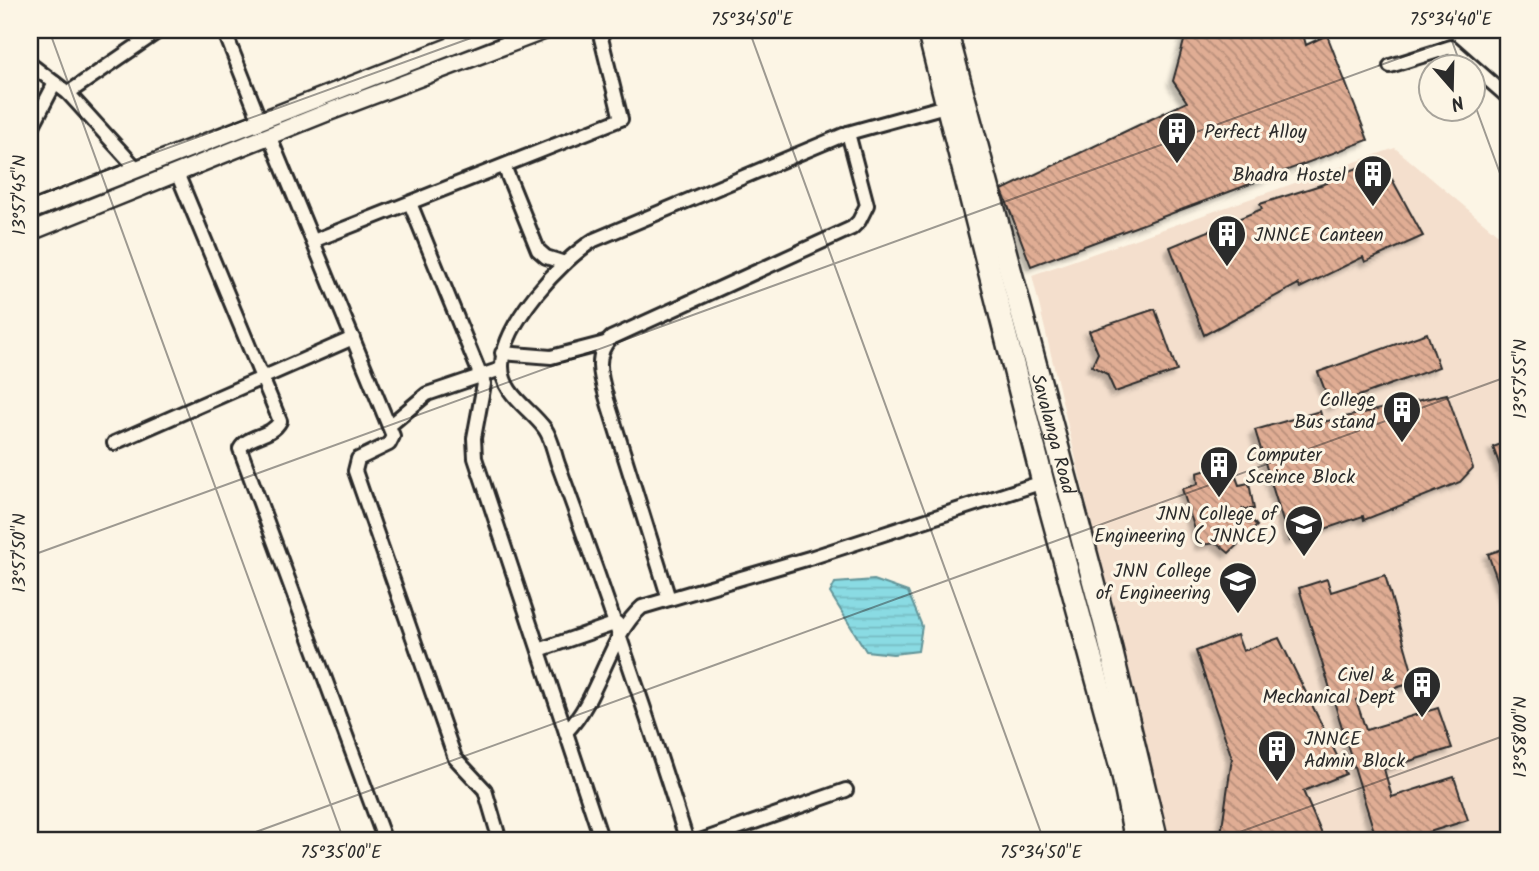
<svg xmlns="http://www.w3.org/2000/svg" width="1539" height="871" font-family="Kalam,sans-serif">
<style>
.built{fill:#f4dfcd}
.water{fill:url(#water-rules);stroke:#649599;stroke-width:2}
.building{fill:url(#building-back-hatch);stroke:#2b2b2b;stroke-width:2;filter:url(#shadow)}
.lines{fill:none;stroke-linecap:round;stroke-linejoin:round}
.minor-casing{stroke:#2b2b2b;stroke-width:18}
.tertiary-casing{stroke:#2b2b2b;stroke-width:21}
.primary-casing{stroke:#2b2b2b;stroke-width:26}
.minor{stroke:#fcf5e5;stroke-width:12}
.tertiary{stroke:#fcf5e5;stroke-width:16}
.primary{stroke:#fcf5e5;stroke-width:21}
.ticks{fill:none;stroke:#2b2b2b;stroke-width:2;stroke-opacity:0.45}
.labels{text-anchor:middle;stroke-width:6;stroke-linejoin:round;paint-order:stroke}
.poi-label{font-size:19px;fill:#2b2b2b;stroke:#fcf5e5;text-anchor:end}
.street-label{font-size:19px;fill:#2b2b2b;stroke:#fcf5e5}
.neatline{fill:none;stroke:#2b2b2b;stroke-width:2.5}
.ticks-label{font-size:18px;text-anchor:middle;fill:#2b2b2b}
</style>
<defs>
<pattern id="water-rules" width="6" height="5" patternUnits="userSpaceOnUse" patternTransform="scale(1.75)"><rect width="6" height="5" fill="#8adbe3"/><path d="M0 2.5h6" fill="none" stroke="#77bcc3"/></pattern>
<pattern id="building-back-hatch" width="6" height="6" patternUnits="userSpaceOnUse" patternTransform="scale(1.75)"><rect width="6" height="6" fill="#e0ad94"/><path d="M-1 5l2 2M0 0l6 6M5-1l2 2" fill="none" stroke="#b68d79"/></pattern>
<filter id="shadow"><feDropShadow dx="-4.5" dy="4.5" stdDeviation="2" flood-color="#0004"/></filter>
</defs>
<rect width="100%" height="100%" fill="#fcf5e5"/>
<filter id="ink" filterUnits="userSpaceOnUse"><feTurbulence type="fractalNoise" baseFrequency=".0143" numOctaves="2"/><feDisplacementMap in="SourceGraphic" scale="14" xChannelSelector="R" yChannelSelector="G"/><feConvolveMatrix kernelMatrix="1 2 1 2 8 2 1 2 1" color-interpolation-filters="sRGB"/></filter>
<g filter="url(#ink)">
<polygon class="built" points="1395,148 1509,244 1509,841 1167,841 1032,275"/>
<polygon class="water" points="874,580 908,592 922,626 918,651 893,654 866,651 830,593 835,583"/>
<g class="building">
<polygon points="1187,30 1302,30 1306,45 1327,35 1368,140 1031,266 1002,190 1187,102 1173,81"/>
<polygon points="1381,159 1423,236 1365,262 1363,257 1300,288 1298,284 1204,335 1170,247 1262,209 1260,204 1327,183 1326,180"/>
<polygon points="1155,309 1177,371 1115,392 1107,374 1092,366 1098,353 1089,331"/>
<polygon points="1427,333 1439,367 1331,406 1318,372"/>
<polygon points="1447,394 1473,468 1460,482 1364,520 1363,516 1289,541 1255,430 1320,411 1323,422"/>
<polygon points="1509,441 1509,488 1508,488 1493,447"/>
<polygon points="1231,463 1239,485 1249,483 1254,509 1243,509 1257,526 1229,553 1217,543 1200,545 1182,489 1198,484 1197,473"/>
<polygon points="1509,547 1509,610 1508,610 1488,554"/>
<polygon points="1385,575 1415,682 1356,700 1366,730 1438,708 1452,748 1384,769 1392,797 1454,777 1468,820 1410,838 1411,841 1377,841 1299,588 1327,579 1331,592"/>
<polygon points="1237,635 1243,651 1279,638 1346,774 1303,791 1325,841 1220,841 1232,758 1196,651"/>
</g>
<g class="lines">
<defs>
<g id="minor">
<polyline points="224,30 260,121"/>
<polyline points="450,30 457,44"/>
<polyline points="30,64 68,93 137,169"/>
<polyline points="1390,66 1451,47 1509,98"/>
<polyline points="68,93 160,30"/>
<polyline points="30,131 55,83"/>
<polyline points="269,135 393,436 389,444 358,459 355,471 455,758 485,790 500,841"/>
<polyline points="504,166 538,250 546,257 565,263"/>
<path d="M 177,173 L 280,421 C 271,438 248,434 240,449 L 385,841"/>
<polyline points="410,203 484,384 474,438 475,458 602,841"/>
<polyline points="313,241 621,119 599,30"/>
<polyline points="502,353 551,357 605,343"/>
<polyline points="389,426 427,394 501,369"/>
<polyline points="114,443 353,338"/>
<path d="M 669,599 L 608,403 C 602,381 592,356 611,338 L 852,228 L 859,221 L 867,205 L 848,133"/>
<polyline points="539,650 617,623"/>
<path d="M 566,732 C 600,698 608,636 642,607 L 813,557 L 1043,482"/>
<path d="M 687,841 C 647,714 604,589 558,464 C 554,453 552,439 545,429 C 530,408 501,394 502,365 C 503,324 560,261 594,240 L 848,133 L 949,105"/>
<polyline points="700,841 846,790"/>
</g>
<g id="tertiary">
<polyline points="30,211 492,30"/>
<polyline points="30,232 326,113 546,30"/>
</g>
<g id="primary">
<polyline points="928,30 1043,482 1122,771 1136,841"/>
<path id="s1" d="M 946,30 L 1106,628 L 1157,841"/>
</g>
</defs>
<use href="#minor" class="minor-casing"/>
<use href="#tertiary" class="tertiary-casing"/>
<use href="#primary" class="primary-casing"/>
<use href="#minor" class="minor"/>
<use href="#tertiary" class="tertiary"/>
<use href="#primary" class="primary"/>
</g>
</g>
<path class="ticks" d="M 49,30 L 344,841M 749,30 L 1044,841M 1448,30 L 1461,66M 1472,97 L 1509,198M 30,198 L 493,30M 30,556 L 1477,30M 231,841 L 1509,376M 1215,841 L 1509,734"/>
<defs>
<symbol id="building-pin" viewBox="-11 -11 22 30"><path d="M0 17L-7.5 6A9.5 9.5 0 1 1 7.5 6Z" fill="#2b2b2b" stroke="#fcf5e5"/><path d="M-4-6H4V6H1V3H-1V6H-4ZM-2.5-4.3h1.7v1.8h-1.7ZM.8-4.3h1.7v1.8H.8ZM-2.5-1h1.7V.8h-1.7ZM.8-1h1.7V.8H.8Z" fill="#fff"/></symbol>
<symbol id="university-pin" viewBox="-11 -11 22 30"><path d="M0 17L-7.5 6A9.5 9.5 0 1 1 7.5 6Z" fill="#2b2b2b" stroke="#fcf5e5"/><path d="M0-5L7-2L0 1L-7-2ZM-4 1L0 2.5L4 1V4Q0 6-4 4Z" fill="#fff"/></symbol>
<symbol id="school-pin" viewBox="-11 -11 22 30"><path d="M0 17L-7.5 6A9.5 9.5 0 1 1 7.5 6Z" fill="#2b2b2b" stroke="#fcf5e5"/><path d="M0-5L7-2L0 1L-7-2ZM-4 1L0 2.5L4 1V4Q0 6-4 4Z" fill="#fff"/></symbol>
</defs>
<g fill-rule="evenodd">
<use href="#building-pin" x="1155" y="109" width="44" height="60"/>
<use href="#building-pin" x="1351" y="152" width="44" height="60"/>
<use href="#building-pin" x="1205" y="212" width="44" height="60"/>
<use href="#building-pin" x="1380" y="388" width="44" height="60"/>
<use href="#building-pin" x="1197" y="443" width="44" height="60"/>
<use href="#university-pin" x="1282" y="502" width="44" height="60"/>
<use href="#school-pin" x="1216" y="559" width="44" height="60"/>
<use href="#building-pin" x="1400" y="663" width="44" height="60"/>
<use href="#building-pin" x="1255" y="727" width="44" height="60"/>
</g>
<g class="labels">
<g class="poi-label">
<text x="1204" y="138" text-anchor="start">Perfect Alloy</text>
<text x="1346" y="181">Bhadra Hostel</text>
<text x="1254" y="241" text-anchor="start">JNNCE Canteen</text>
<text x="1375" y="406">College<tspan x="1375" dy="22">Bus stand</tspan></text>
<text x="1246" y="461" text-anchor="start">Computer<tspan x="1246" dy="22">Sceince Block</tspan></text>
<text x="1277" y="520">JNN College of<tspan x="1277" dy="22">Engineering ( JNNCE)</tspan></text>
<text x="1211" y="577">JNN College<tspan x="1211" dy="22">of Engineering</tspan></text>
<text x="1395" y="681">Civel &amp;<tspan x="1395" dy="22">Mechanical Dept</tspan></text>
<text x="1304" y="745" text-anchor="start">JNNCE<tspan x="1304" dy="22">Admin Block</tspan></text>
</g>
<g class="street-label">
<text dy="7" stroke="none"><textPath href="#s1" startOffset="418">Savalanga Road</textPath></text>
</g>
</g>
<rect width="1539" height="871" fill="none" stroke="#fcf5e5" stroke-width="77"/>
<g transform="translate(1452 88) rotate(160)"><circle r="33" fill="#fcf5e5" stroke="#a8a49b" stroke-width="2"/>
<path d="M0-5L12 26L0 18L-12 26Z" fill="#2b2b2b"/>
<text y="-10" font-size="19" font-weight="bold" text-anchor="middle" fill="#2b2b2b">N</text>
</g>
<rect x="38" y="38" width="1462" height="794" class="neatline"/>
<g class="ticks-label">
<text x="752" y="25">75°34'50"E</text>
<text x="1451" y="25">75°34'40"E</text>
<text transform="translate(19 195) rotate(-90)" y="6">13°57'45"N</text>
<text transform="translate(1520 379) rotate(-90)" y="6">13°57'55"N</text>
<text transform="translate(19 553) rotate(-90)" y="6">13°57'50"N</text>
<text transform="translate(1520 737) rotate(-90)" y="6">13°58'00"N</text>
<text x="341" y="858">75°35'00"E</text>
<text x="1041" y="858">75°34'50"E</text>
</g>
</svg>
